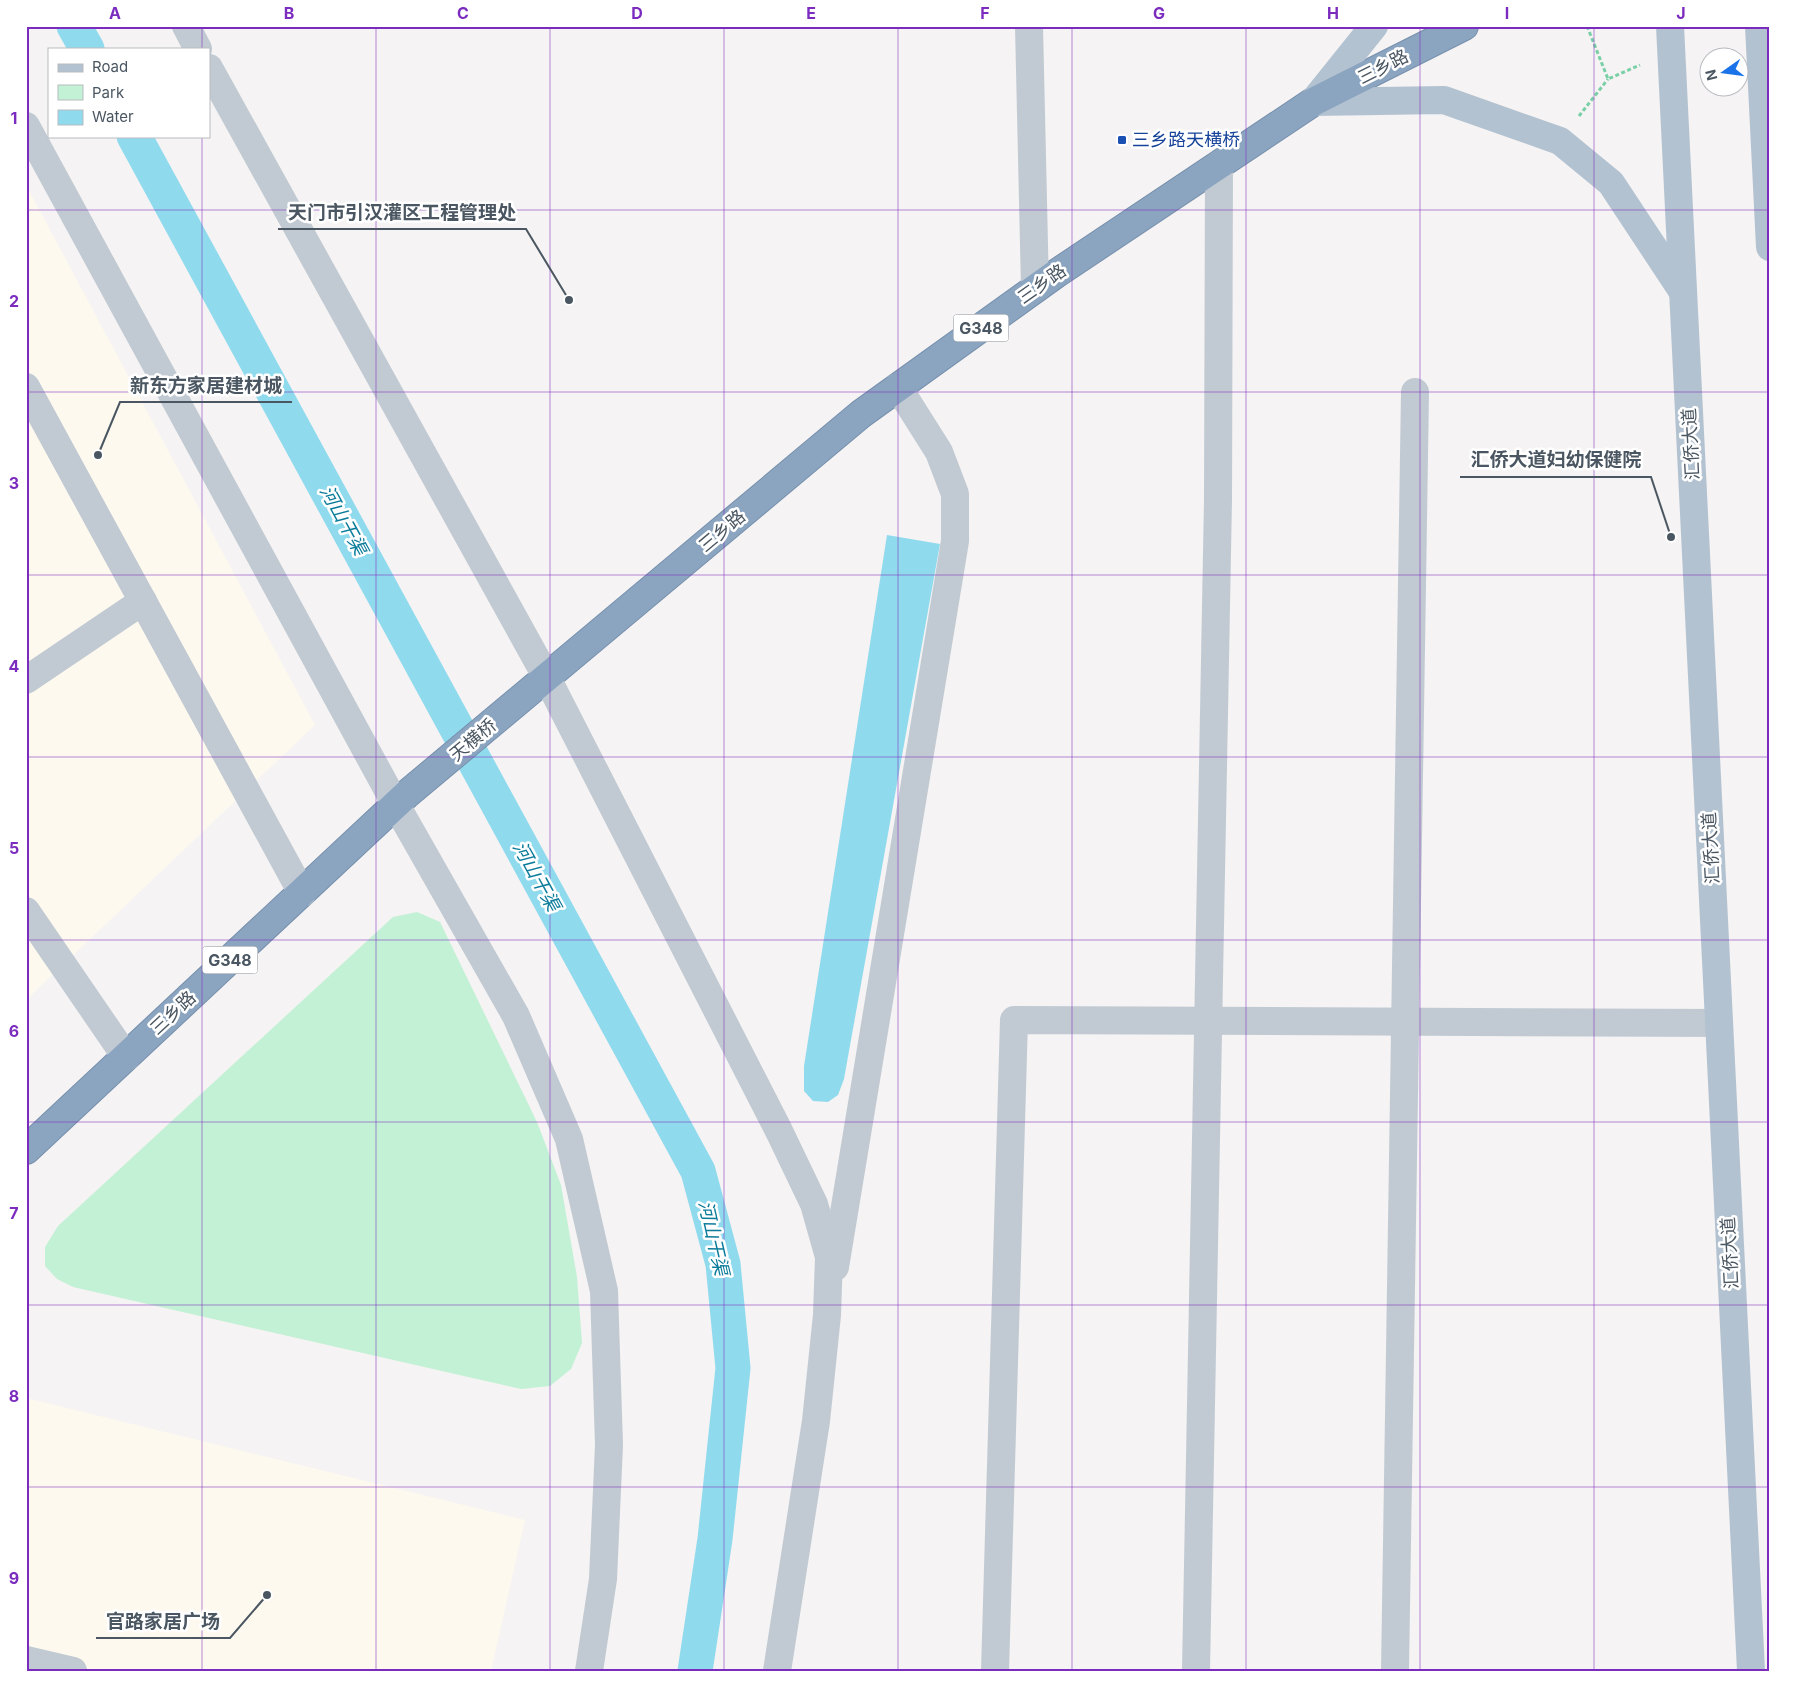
<svg xmlns="http://www.w3.org/2000/svg" width="1796" height="1697" font-family="Inter,'Noto Sans SC',sans-serif">
<style>
.commercial{fill:#fdf9ef}
.green{fill:#c3f1d5}
.water{fill:#90daee}
.lines{fill:none;stroke-linecap:round;stroke-linejoin:round}
.canal{stroke:#90daee;stroke-width:35}
.highway-casing{stroke:#7690ad;stroke-width:30}
.path{stroke:#7ad0a6;stroke-width:3;stroke-dasharray:4 2.5;stroke-linecap:butt}
.minor{stroke:#c1cad2;stroke-width:28}
.major{stroke:#b3c2d1;stroke-width:28}
.highway{stroke:#8ba5c1;stroke-width:28}
.grid{fill:none;stroke:#7b2cbf;stroke-width:1;stroke-opacity:0.55}
.transit-dot{fill:#1a4fb4;stroke:#fff;stroke-width:2}
.labels{text-anchor:middle;stroke-width:5;stroke-linejoin:round;paint-order:stroke}
.shield{fill:#fff;stroke:#808990;stroke-width:1}
.shield-label{font-size:16px;font-weight:bold;fill:#4a5661}
.street-label{font-size:18px;fill:#4a5661;stroke:#fff}
.transit-label{font-size:18px;fill:#164399;stroke:#fff;text-anchor:start}
.water-label{font-size:19px;font-style:italic;fill:#0c7c9b;stroke:#fff}
.leader{fill:none;stroke:#4a5661;stroke-width:2}
.callout-dot{fill:#4a5661;stroke:#fff;stroke-width:2}
.callout-label{font-size:19px;text-anchor:middle;font-weight:bold;fill:#4a5661;stroke:#fff;stroke-width:5;stroke-linejoin:round;paint-order:stroke}
.neatline{fill:none;stroke:#7b2cbf;stroke-width:2}
.grid-label{font-size:16px;text-anchor:middle;font-weight:bold;fill:#7b2cbf}
</style>
<rect width="100%" height="100%" fill="#f5f3f3"/>
<g class="commercial">
<polygon points="26,185 315,725 26,1000"/>
<polygon points="26,1398 525,1520 491,1671 26,1671"/>
</g>
<polygon class="green" points="417,912 440,922 537,1122 561,1185 577,1277 582,1343 571,1369 550,1386 521,1389 73,1287 57,1279 45,1266 45,1247 58,1226 393,917"/>
<polygon class="water" points="887,535 940,544 844,1079 838,1095 828,1102 813,1101 804,1091 804,1066"/>
<g class="lines">
<g class="canal">
<polyline points="74,26 87,49"/>
<polyline points="134,136 698,1171 723,1264 733,1368 715,1539 695,1671"/>
</g>
<defs>
<polyline id="highway" points="26,1150 407,794 861,414 1057,273 1313,102 1464,26"/>
</defs>
<use href="#highway" class="highway-casing"/>
<g class="path">
<polyline points="1587,26 1608,79 1640,65"/>
<polyline points="1579,116 1608,79"/>
</g>
<g class="minor">
<polyline points="186,26 198,49"/>
<polyline points="1029,26 1035,288"/>
<polyline points="209,68 547,678 779,1131 814,1204 829,1257 827,1315 816,1421 777,1671"/>
<polyline points="26,126 396,805 516,1016 569,1139 604,1291 609,1445 603,1579 589,1671"/>
<polyline points="26,387 302,893"/>
<polyline points="26,680 143,601"/>
<polyline points="26,911 126,1057"/>
<polyline points="835,1267 955,541 955,494 939,452 898,387"/>
<polyline points="26,1660 73,1671"/>
<polyline points="995,1671 1014,1020 1719,1023"/>
<polyline points="1196,1671 1218,500 1219,165"/>
<polyline points="1395,1671 1415,392"/>
</g>
<g class="major">
<polyline points="1670,26 1751,1671"/>
<polyline points="1759,26 1770,247"/>
<polyline points="1313,102 1444,100 1560,141 1611,183 1683,292"/>
<polyline points="1313,102 1374,26"/>
</g>
<use href="#highway" class="highway"/>
</g>
<path class="grid" d="M 202,26 L 202,49M 376,26 L 376,1671M 550,26 L 550,1671M 724,26 L 724,1671M 898,26 L 898,1671M 1072,26 L 1072,1671M 1246,26 L 1246,1671M 1420,26 L 1420,1671M 1594,26 L 1594,1671M 202,136 L 202,1671M 26,210 L 1770,210M 26,392 L 1770,392M 26,575 L 1770,575M 26,757 L 1770,757M 26,940 L 1770,940M 26,1122 L 1770,1122M 26,1305 L 1770,1305M 26,1487 L 1770,1487"/>
<rect class="transit-dot" x="1117" y="135" width="10" height="10" rx="2.5"/>
<g class="labels">
<g class="shield">
<rect x="953.5" y="314.5" width="55" height="27" rx="4"/>
<rect x="202.5" y="946.5" width="55" height="27" rx="4"/>
</g>
<g class="shield-label">
<text x="981" y="334">G348</text>
<text x="230" y="966">G348</text>
</g>
<g class="street-label">
<text transform="translate(1383 67) rotate(-27)" y="6">三乡路</text>
<text transform="translate(1042 284) rotate(-35)" y="6">三乡路</text>
<text transform="translate(1691 444) rotate(-93)" y="6">汇侨大道</text>
<text transform="translate(722 531) rotate(-40)" y="6">三乡路</text>
<text transform="translate(473 740) rotate(-40)" y="6">天横桥</text>
<text transform="translate(1711 848) rotate(-93)" y="6">汇侨大道</text>
<text transform="translate(173 1013) rotate(-43)" y="6">三乡路</text>
<text transform="translate(1730 1253) rotate(-93)" y="6">汇侨大道</text>
</g>
<g class="transit-label">
<text x="1132" y="146">三乡路天横桥</text>
</g>
<g class="water-label">
<text transform="translate(344 520) rotate(61)" y="7">河山干渠</text>
<text transform="translate(537 876) rotate(61)" y="7">河山干渠</text>
<text transform="translate(714 1238) rotate(77)" y="7">河山干渠</text>
</g>
</g>
<path class="leader" d="M569 300L526 229H278M98 455L120 402H292M1671 537L1651 477H1460M267 1595L230 1638H96"/>
<g class="callout-dot">
<circle cx="569" cy="300" r="5"/>
<circle cx="98" cy="455" r="5"/>
<circle cx="1671" cy="537" r="5"/>
<circle cx="267" cy="1595" r="5"/>
</g>
<g class="callout-label">
<text x="402" y="219">天门市引汉灌区工程管理处</text>
<text x="206" y="392">新东方家居建材城</text>
<text x="1556" y="466">汇侨大道妇幼保健院</text>
<text x="163" y="1628">官路家居广场</text>
</g>
<rect width="1796" height="1697" fill="none" stroke="#ffffff" stroke-width="55"/>
<rect x="48" y="48" width="162" height="90" fill="#ffffff" stroke="#b7bbc0"/>
<rect x="58" y="64" width="25" height="8" fill="#b3c2d1" stroke="#b7bbc0"/>
<text x="92" y="72" font-size="15" fill="#4a5661">Road</text>
<rect x="58" y="85" width="25" height="15" fill="#c3f1d5" stroke="#b7bbc0"/>
<text x="92" y="98" font-size="15" fill="#4a5661">Park</text>
<rect x="58" y="110" width="25" height="15" fill="#90daee" stroke="#b7bbc0"/>
<text x="92" y="122" font-size="15" fill="#4a5661">Water</text>
<g transform="translate(1724 72) rotate(256)"><circle r="24" fill="#ffffff" stroke="#b7bbc0"/>
<path d="M0-4L9 19L0 12L-9 19Z" fill="#1a73e8"/>
<text y="-8" font-size="14" font-weight="bold" text-anchor="middle" fill="#4a5661">N</text>
</g>
<rect x="28" y="28" width="1740" height="1642" class="neatline"/>
<g class="grid-label">
<text x="115" y="19">A</text>
<text x="289" y="19">B</text>
<text x="463" y="19">C</text>
<text x="637" y="19">D</text>
<text x="811" y="19">E</text>
<text x="985" y="19">F</text>
<text x="1159" y="19">G</text>
<text x="1333" y="19">H</text>
<text x="1507" y="19">I</text>
<text x="1681" y="19">J</text>
<text x="14" y="124">1</text>
<text x="14" y="307">2</text>
<text x="14" y="489">3</text>
<text x="14" y="672">4</text>
<text x="14" y="854">5</text>
<text x="14" y="1037">6</text>
<text x="14" y="1219">7</text>
<text x="14" y="1402">8</text>
<text x="14" y="1584">9</text>
</g>
</svg>
